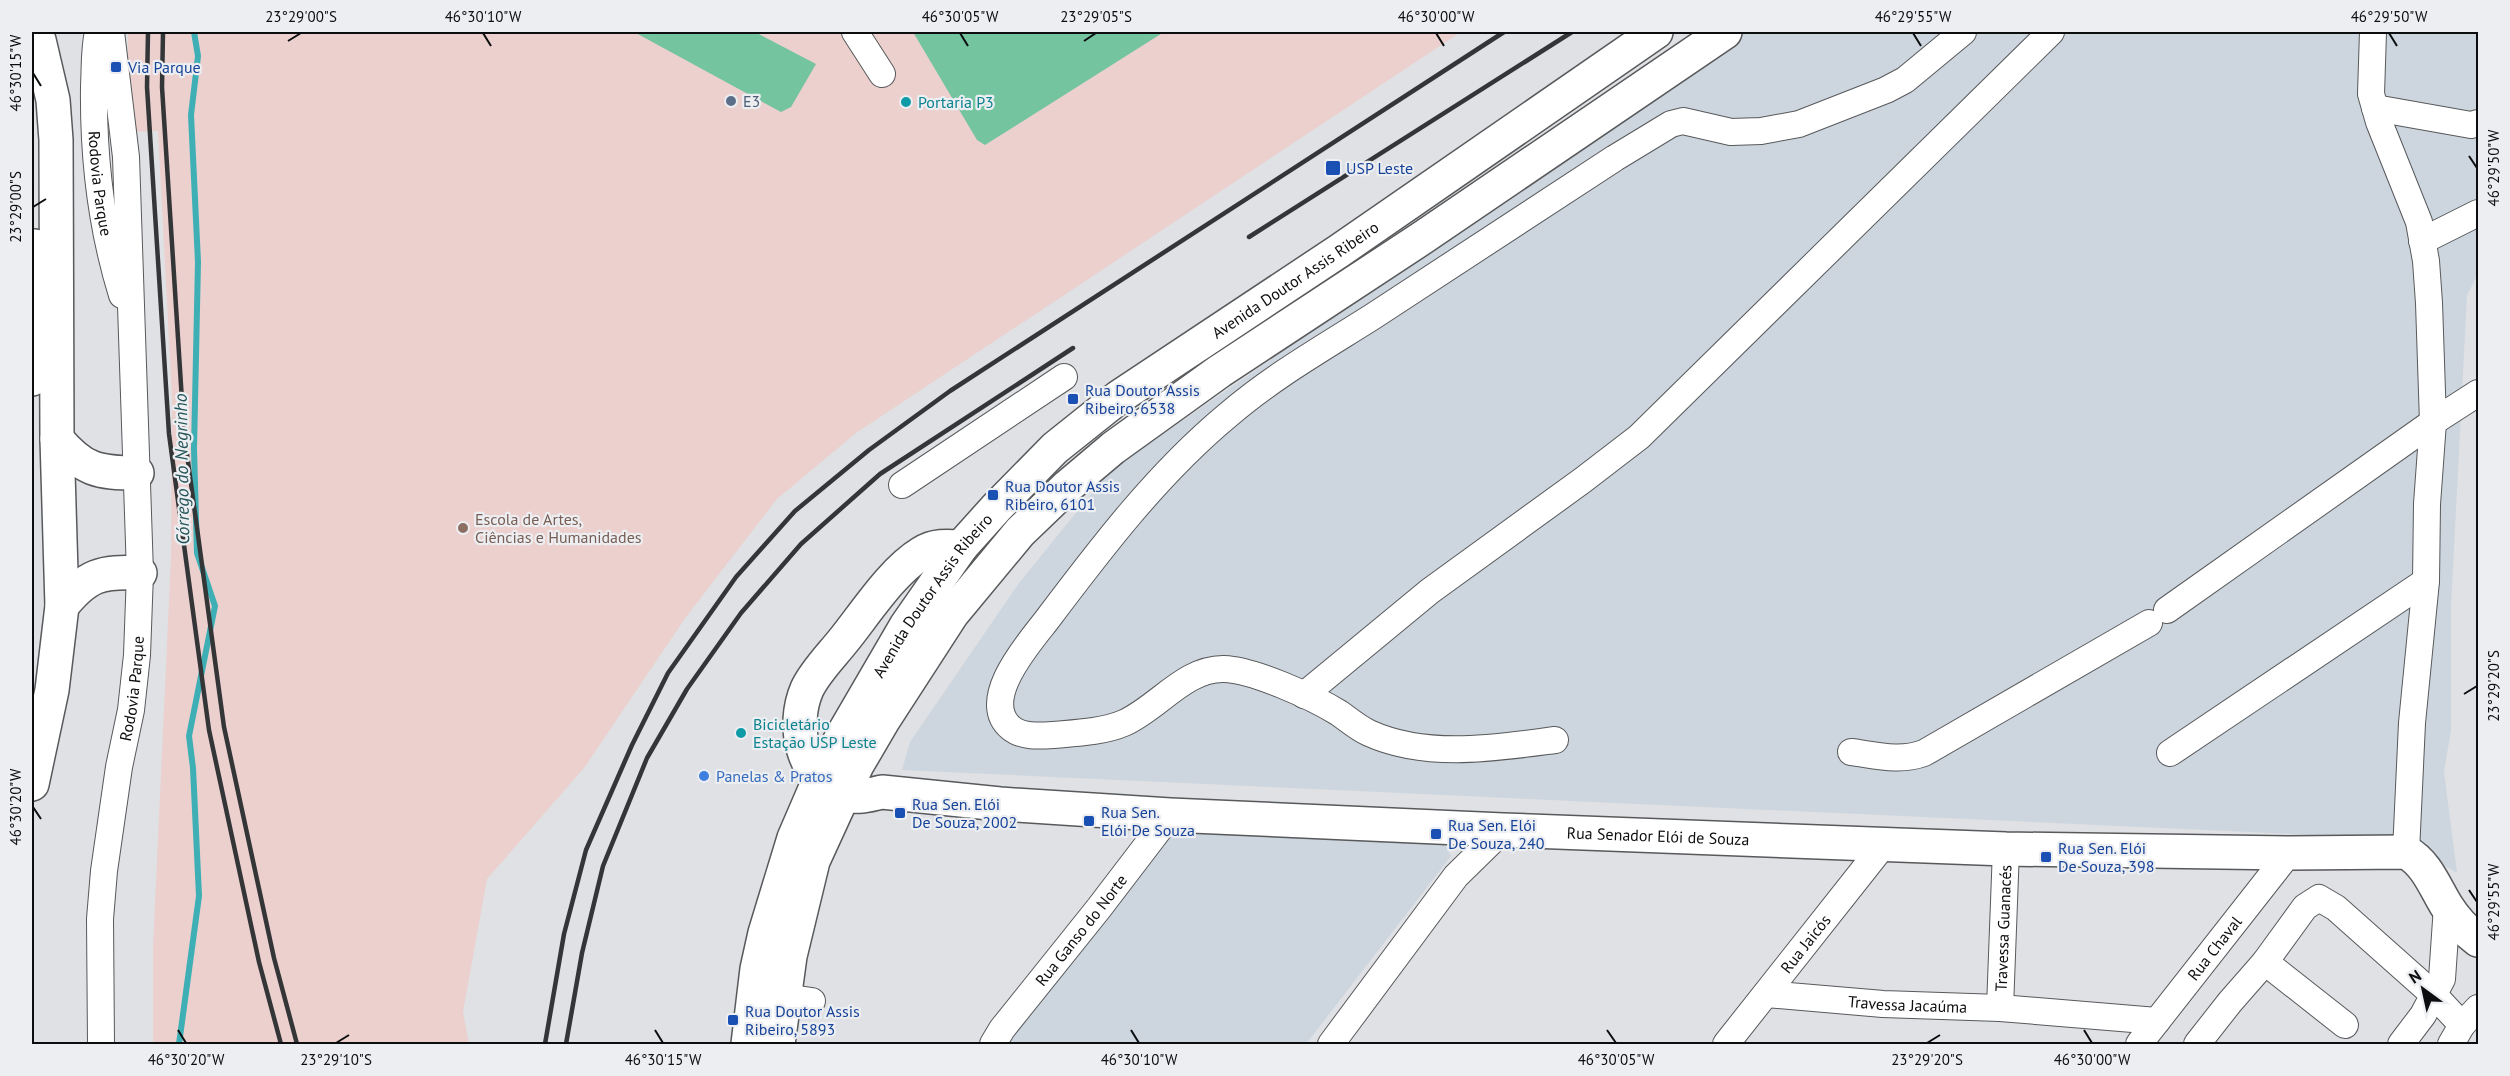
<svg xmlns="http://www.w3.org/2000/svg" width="2510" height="1076" font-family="'PT Sans',sans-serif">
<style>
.built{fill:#cdd5de}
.education{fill:#ebd0ce}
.green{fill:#75c4a0}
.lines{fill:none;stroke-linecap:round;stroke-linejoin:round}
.stream{stroke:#3dafb5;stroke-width:6}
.minor-casing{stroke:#57595b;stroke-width:28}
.major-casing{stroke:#57595b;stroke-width:36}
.highway-casing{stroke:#57595b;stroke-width:36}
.minor{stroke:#fff;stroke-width:26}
.major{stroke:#fff;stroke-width:33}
.highway{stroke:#fff;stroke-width:33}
.rail{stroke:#343537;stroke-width:4.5}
.ticks{fill:none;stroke:#0c0d0e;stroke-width:2}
.transit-dot{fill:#1a4fb4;stroke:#eceef1;stroke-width:2}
.service-dot{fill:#5c6f8a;stroke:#eceef1;stroke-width:2}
.culture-dot{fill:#0f9aa8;stroke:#eceef1;stroke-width:2}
.education-dot{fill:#8d6e63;stroke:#eceef1;stroke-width:2}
.shop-dot{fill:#3f7fe0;stroke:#eceef1;stroke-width:2}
.labels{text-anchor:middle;stroke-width:4.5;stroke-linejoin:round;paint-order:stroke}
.transit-label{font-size:16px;fill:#164399;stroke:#eceef1;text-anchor:start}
.service-label{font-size:16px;fill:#4e5e75;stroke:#eceef1;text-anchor:start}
.culture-label{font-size:16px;fill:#0d838f;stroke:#eceef1;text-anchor:start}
.street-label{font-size:16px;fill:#0c0d0e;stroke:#eceef1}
.education-label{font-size:16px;fill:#785e54;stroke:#eceef1;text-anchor:start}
.shop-label{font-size:16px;fill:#366cbe;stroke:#eceef1;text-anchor:start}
.water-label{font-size:18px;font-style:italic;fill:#245457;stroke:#eceef1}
.neatline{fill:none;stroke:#0c0d0e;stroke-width:2}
.ticks-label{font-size:15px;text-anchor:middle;fill:#0c0d0e}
</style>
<rect width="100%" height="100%" fill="#dfe1e4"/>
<g class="built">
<polygon points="1743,32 2478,32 2478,274 2467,295 2451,606 2451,730 2444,772 2457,873 2401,839 902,770 910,742 1019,583 1110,471"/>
<polygon points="1178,827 1443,842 1451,856 1306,1044 1003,1044 1008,1035"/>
</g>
<polygon class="education" points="128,32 1461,32 856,433 777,499 686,617 584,768 487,879 463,1012 469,1044 153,1044 153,947 171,557 172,399 158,131 126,132"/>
<g class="green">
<polygon points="634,32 755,32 816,64 791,107 781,112"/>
<polygon points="913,32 1164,32 985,145 977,140"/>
</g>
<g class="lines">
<polyline class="stream" points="179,1044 199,896 193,768 189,736 215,606 197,553 194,449 198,262 191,115 198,56 194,32"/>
<defs>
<g id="minor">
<path id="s1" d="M 98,32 C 94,49 95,68 94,86 C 93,158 101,227 122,295"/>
<polyline points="855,32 882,74"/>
<polyline points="2373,32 2371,94 2379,122 2419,222 2426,261 2429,303 2433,422 2427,504 2426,581 2412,723 2406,852"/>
<polyline points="2375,108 2471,125 2478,123"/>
<polyline points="2422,241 2478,213"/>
<polyline points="902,485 1064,377"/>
<polyline points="2167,610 2433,422 2478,393"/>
<polyline points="1304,695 1430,591 1583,480 1639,437 2051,32"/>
<path d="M 1555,740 C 1495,748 1426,759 1369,733 C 1358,728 1349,720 1339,713 C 1313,697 1254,670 1224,669 C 1185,668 1158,708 1124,723 C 1103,732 1076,733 1053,735 C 1039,736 1022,737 1011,728 C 978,701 1028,644 1046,621 C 1101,548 1157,474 1228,415 C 1272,377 1323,348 1372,317 C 1453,264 1534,211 1615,158 L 1671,124 L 1683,121 L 1731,132 L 1761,131 L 1799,124 L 1886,90 L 1905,80 L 1963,32"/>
<path d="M 1851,752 C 1875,755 1900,762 1924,753 L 2149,623"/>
<polyline points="2170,753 2426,581"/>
<polyline points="2265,962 2345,1025"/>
<path id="s2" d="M 1766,994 L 1883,1004 L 2000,1008 L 2157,1021"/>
<polyline points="784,997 812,1001"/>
<path id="s3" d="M 2000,1008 L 2006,849"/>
<path id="s4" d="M 101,1044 L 100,919 L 104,871 L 119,767 L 131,710 L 137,655 L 140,573 L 126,157 L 111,32"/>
<path id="s5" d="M 993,1044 L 1002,1029 L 1099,908 L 1170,815"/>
<polyline points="1331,1044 1456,876 1503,830"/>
<path id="s6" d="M 1726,1044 L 1885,843"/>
<path id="s7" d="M 2139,1044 L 2289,853"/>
<polyline points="2197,1044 2230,1002 2265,962 2305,907 2319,898 2336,908 2435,996 2462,1025"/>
<polyline points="2401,1044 2423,1015 2442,979 2447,906"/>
<polyline points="2451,1044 2462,1025 2478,1008"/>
</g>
<g id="major">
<path id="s8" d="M 961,547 C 947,546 934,545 922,553 C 892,571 865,614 843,641 C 831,656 815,672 807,689 C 791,726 802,778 842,794 C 854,799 870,795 882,792 L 1000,804 L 1170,815 L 1503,830 L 2006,849 L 2289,853 L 2406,852 C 2426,863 2434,885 2446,905 C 2454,918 2466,931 2478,940"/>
<path id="s9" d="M 748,1044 L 757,969 L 765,933 L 794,838 L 819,780 L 846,729 L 906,626 L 961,547 L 997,507 L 1055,448 L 1119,397 L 1339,251 L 1656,32"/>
<polyline points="778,1044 790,956 813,861 857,765 884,719 952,614 1020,532 1068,486 1113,448 1220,371 1422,238 1725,32"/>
</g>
<g id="highway">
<polyline points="32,379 35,246"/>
<path d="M 57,439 C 83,470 98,473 137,473"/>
<path d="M 62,606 C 87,575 101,571 140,573"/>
<polyline points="32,784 52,690 62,606 57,439 56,140 53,100 39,40"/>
</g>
</defs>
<use href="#minor" class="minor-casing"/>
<use href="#major" class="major-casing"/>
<use href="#highway" class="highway-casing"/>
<use href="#minor" class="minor"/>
<use href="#major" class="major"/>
<use href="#highway" class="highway"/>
<g class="rail">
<polyline points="148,32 147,87 169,434 209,730 259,962 281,1044"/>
<polyline points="163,32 162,87 184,432 224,727 274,958 297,1044"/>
<polyline points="1249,237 1572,32"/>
<polyline points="545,1044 564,934 586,850 632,745 668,673 736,577 795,511 869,450 950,391 1504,32"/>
<polyline points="566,1044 582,953 603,866 647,758 687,689 741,613 801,544 880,474 1073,348"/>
</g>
</g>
<path class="ticks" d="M 483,33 L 491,46M 960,33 L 968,46M 1436,33 L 1444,46M 1913,33 L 1921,46M 2389,33 L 2397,46M 288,41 L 301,33M 1084,41 L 1096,33M 33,73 L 41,86M 2469,156 L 2477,168M 33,207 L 46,199M 2464,694 L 2477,686M 33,807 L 41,819M 2469,890 L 2477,902M 178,1030 L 186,1043M 655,1030 L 663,1043M 1131,1030 L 1139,1043M 1607,1030 L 1616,1043M 2084,1030 L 2092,1043M 336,1043 L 349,1035M 1927,1043 L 1940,1035"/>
<g class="transit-dot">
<rect x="110" y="61" width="12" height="12" rx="3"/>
<rect x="1325" y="160" width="16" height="16" rx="3"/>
<rect x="1067" y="393" width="12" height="12" rx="3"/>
<rect x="987" y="489" width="12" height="12" rx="3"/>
<rect x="894" y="807" width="12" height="12" rx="3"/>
<rect x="1083" y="815" width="12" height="12" rx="3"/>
<rect x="1430" y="828" width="12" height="12" rx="3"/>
<rect x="2040" y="851" width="12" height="12" rx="3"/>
<rect x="727" y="1014" width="12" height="12" rx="3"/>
</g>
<circle class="service-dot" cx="731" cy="101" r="6"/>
<g class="culture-dot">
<circle cx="906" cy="102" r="6"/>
<circle cx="741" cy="733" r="6"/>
</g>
<circle class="education-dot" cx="463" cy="528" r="6"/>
<circle class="shop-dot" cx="704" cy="776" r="6"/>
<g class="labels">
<g class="transit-label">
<text x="128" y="73">Via Parque</text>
<text x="1346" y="174">USP Leste</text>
<text x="1085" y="396">Rua Doutor Assis<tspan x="1085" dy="18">Ribeiro, 6538</tspan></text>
<text x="1005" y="492">Rua Doutor Assis<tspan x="1005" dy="18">Ribeiro, 6101</tspan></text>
<text x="912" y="810">Rua Sen. Elói<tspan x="912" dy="18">De Souza, 2002</tspan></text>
<text x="1101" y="818">Rua Sen.<tspan x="1101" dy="18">Elói De Souza</tspan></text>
<text x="1448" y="831">Rua Sen. Elói<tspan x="1448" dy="18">De Souza, 240</tspan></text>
<text x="2058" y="854">Rua Sen. Elói<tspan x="2058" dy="18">De Souza, 398</tspan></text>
<text x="745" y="1017">Rua Doutor Assis<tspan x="745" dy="18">Ribeiro, 5893</tspan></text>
</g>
<g class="service-label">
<text x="743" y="107">E3</text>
</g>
<g class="culture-label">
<text x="918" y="108">Portaria P3</text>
<text x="753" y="730">Bicicletário<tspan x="753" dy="18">Estação USP Leste</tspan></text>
</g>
<g class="street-label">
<text dy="6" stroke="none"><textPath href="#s1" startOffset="152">Rodovia Parque</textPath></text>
<text dy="6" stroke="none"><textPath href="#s9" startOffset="978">Avenida Doutor Assis Ribeiro</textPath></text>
<text dy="6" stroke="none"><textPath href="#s9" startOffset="492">Avenida Doutor Assis Ribeiro</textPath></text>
<text dy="6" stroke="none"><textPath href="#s4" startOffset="358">Rodovia Parque</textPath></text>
<text dy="6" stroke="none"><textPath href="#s8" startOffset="1160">Rua Senador Elói de Souza</textPath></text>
<text dy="6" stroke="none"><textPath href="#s3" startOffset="80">Travessa Guanacés</textPath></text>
<text dy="6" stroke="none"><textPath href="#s5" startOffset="144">Rua Ganso do Norte</textPath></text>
<text dy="6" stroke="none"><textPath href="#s6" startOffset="128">Rua Jaicós</textPath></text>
<text dy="6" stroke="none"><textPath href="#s7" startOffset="122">Rua Chaval</textPath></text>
<text dy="6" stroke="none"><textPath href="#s2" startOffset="142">Travessa Jacaúma</textPath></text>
</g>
<g class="education-label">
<text x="475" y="525">Escola de Artes,<tspan x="475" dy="18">Ciências e Humanidades</tspan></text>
</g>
<g class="shop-label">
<text x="716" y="782">Panelas &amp; Pratos</text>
</g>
<g class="water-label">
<text transform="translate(182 469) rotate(-91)" y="6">Córrego do Negrinho</text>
</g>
</g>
<rect width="2510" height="1076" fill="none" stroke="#eceef1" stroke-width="66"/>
<g transform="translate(2423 989) rotate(327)" stroke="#eceef1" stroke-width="4.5" paint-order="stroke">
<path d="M0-4.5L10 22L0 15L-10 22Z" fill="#0c0d0e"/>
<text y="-9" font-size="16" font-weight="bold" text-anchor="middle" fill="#0c0d0e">N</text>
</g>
<rect x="33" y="33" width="2444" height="1010" class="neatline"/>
<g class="ticks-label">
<text x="301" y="22">23°29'00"S</text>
<text x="483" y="22">46°30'10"W</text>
<text x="960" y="22">46°30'05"W</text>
<text x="1096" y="22">23°29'05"S</text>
<text x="1436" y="22">46°30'00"W</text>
<text x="1913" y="22">46°29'55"W</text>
<text x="2389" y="22">46°29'50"W</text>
<text transform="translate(16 73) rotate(-90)" y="5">46°30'15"W</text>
<text transform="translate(2494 168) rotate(-90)" y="5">46°29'50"W</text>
<text transform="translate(16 207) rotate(-90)" y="5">23°29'00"S</text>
<text transform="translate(2494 686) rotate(-90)" y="5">23°29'20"S</text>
<text transform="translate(16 807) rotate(-90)" y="5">46°30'20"W</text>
<text transform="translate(2494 902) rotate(-90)" y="5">46°29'55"W</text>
<text x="186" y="1065">46°30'20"W</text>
<text x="336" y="1065">23°29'10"S</text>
<text x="663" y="1065">46°30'15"W</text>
<text x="1139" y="1065">46°30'10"W</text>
<text x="1616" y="1065">46°30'05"W</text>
<text x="1927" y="1065">23°29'20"S</text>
<text x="2092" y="1065">46°30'00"W</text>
</g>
</svg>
